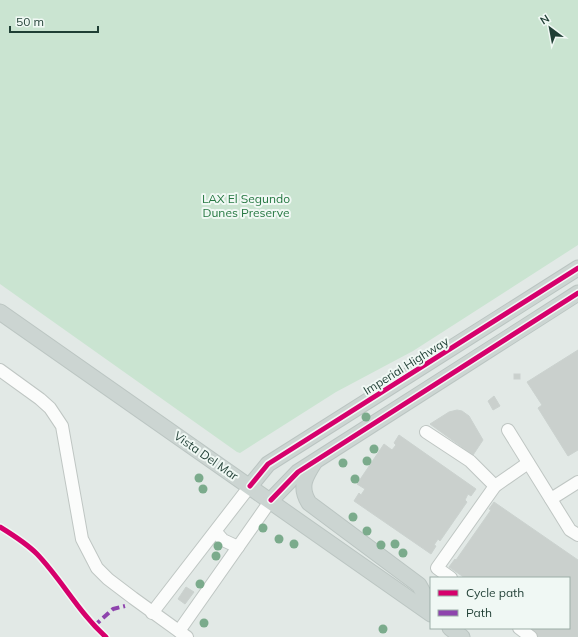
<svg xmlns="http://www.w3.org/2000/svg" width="578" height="637" font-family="Mulish,sans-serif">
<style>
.green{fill:#cae4d1}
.building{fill:#cad0cd;stroke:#cbd2cf}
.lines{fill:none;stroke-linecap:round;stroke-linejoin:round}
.minor-casing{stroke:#bfc6c3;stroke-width:14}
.major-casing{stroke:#bbc5c2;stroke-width:17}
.minor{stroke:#fbfcfb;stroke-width:12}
.major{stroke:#ccd5d2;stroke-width:15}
.quiet{stroke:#8e44ad;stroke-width:4;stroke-dasharray:8 4;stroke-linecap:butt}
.cycleway-casing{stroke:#f0f8f4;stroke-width:8}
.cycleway{stroke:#d6006c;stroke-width:5}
.tree{fill:#7bab8c}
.labels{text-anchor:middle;stroke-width:4;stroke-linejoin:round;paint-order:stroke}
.park-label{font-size:12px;fill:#267842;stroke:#f0f8f4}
.street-label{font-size:12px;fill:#1f3e34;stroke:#f0f8f4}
</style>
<rect width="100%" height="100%" fill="#e2e9e6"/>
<polygon class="green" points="0,0 578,0 578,245 413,351 336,392 240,453 237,452 0,284"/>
<g class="building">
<polygon points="578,350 578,450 568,456 538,408 542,405 527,382"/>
<rect x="514" y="374" width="6" height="5"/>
<polygon points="494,396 500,406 493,410 488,401"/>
<polygon points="457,410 462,411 469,416 483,440 473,455 430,424 449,412"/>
<polygon points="399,435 476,489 471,496 468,494 465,500 467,502 440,541 438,539 434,545 436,546 431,554 354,501 359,493 361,495 365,489 357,484 384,444 392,450 396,445 394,443"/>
<polygon points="494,502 578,560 578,637 537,637 524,628 569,628 569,578 465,578 449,567 455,559 456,560 491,510 489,509"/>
<polygon points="186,587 194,592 185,604 178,599"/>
</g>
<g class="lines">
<defs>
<g id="minor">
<polyline points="0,370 40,399 50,408 62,426 82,539 97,568 108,579 133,598 187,637"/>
<polyline points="508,430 570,530 578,535"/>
<polyline points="426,432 470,461 495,486"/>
<polyline points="551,499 578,482"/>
<polyline points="216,532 223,540 238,547"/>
<polyline points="451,578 437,568 495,486 528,463"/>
<polyline points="152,613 250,486"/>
<polyline points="519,628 531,637"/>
<polyline points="179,631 271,500"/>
</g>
<g id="major">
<polyline points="0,312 431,614"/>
<path d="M 314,463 C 305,477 299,487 309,503 L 419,585 L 431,607"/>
<polyline points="250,486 268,464 578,268"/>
<polyline points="271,500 298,472 578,293"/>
<polyline points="450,628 462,637"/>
</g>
</defs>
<use href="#minor" class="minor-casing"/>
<use href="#major" class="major-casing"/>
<use href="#minor" class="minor"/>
<use href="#major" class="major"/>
<polyline class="quiet" points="94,626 113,609 125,606"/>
<defs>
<g id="cycleway">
<polyline points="250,486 268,464 578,268"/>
<polyline points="271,500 298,472 578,293"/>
<path d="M 0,527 C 13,535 26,543 37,554 C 62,580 79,613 106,637"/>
</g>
</defs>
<use href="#cycleway" class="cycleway-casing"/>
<use href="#cycleway" class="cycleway"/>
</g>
<g class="tree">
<circle cx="366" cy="417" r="4.5"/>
<circle cx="374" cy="449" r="4.5"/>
<circle cx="367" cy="461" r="4.5"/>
<circle cx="343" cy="463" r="4.5"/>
<circle cx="199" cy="478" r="4.5"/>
<circle cx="355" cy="479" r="4.5"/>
<circle cx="203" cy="489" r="4.5"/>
<circle cx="353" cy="517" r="4.5"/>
<circle cx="263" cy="528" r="4.5"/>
<circle cx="367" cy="531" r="4.5"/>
<circle cx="279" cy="539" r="4.5"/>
<circle cx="294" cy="544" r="4.5"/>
<circle cx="395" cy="544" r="4.5"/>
<circle cx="381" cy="545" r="4.5"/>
<circle cx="218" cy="546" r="4.5"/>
<circle cx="403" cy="553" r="4.5"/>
<circle cx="216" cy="556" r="4.5"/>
<circle cx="200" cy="584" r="4.5"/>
<circle cx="204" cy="623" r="4.5"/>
<circle cx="383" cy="629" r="4.5"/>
</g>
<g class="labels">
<g class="park-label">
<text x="246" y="203">LAX El Segundo<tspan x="246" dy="14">Dunes Preserve</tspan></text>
</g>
<g class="street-label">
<text transform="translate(406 366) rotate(-32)" y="4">Imperial Highway</text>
<text transform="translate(206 456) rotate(35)" y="4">Vista Del Mar</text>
</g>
</g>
<rect x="430" y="577" width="140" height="52" fill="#f0f8f4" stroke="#9caea7"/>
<rect x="438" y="590" width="20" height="6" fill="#d6006c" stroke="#9caea7"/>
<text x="466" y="597" font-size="12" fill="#1f3e34">Cycle path</text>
<rect x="438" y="610" width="20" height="6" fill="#8e44ad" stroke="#9caea7"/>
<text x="466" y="617" font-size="12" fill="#1f3e34">Path</text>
<g transform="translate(550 28) rotate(328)" stroke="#f0f8f4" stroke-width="3" paint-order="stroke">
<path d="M0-3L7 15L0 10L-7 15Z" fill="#1f3e34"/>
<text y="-6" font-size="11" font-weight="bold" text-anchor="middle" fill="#1f3e34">N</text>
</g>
<path d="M10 26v6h88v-6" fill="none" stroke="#1f3e34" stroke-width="2"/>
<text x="16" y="26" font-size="12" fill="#1f3e34" stroke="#f0f8f4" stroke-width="3" paint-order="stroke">50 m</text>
</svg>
